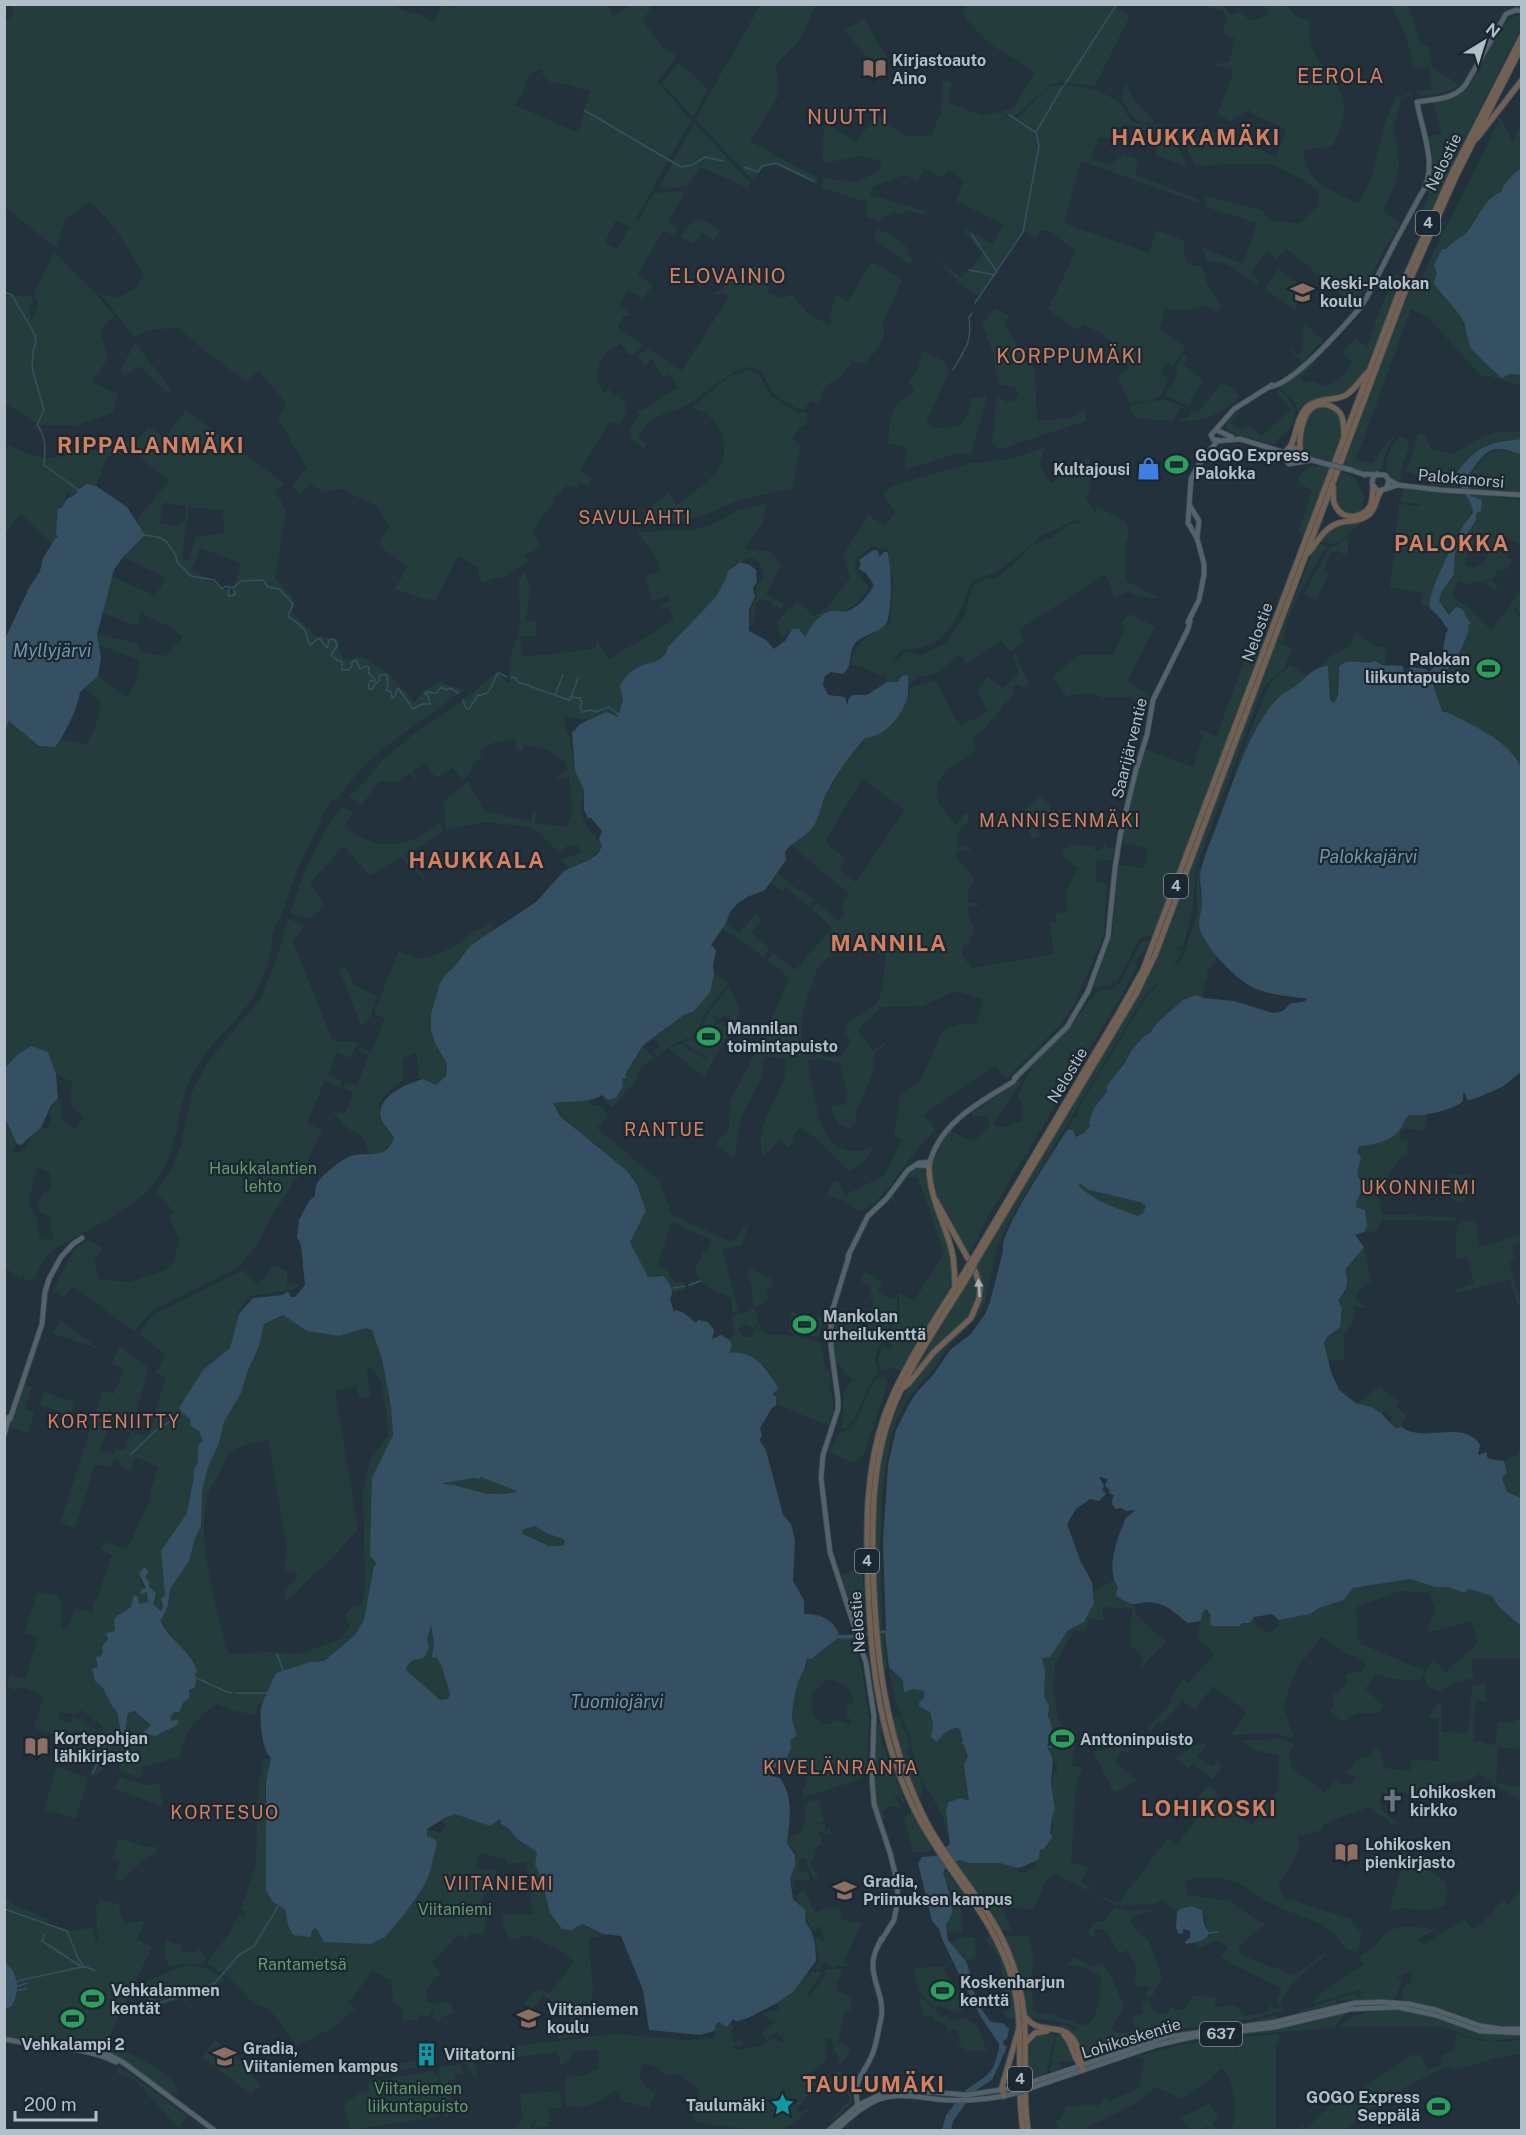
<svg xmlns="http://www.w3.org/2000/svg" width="1526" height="2135" font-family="'Public Sans',sans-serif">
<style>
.green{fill:#243d3c;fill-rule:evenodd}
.water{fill:#365063;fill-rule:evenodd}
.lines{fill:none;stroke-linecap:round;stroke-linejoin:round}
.stream{stroke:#365063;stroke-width:1.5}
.major-casing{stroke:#3f4c55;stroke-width:6}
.highway-casing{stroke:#414e57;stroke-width:7}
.major{stroke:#54626c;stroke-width:4.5}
.highway{stroke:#726153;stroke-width:5}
.major-bridge-casing{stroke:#3f4c55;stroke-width:6;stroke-linecap:butt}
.highway-bridge-casing{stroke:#414e57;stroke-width:7;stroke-linecap:butt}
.major-bridge{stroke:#54626c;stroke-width:4.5}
.highway-bridge{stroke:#726153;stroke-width:5}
.oneway{fill:#a8b0b6}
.labels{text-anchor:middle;stroke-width:4.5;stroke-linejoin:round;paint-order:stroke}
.shield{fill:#1b2831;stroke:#85919b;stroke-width:1.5}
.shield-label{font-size:15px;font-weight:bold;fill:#b2bec8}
.poi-label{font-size:16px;font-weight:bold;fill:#b2bec8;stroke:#1b2831;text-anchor:start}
.street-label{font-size:16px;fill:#b2bec8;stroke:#1b2831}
.park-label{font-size:16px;fill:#68996b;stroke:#1b2831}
.neighbourhood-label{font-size:18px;letter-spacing:1.5px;fill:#d57f5f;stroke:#1b2831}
.water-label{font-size:18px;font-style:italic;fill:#7194ab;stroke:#1b2831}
.quarter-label{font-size:20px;letter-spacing:1.5px;fill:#d57f5f;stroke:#1b2831}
.district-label{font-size:22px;font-weight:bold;letter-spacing:1.5px;fill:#d57f5f;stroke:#1b2831}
</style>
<rect width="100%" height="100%" fill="#22313c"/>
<g class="green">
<polygon points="761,4 816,5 801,38 776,65 779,95 750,141 818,178 817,185 775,165 763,167 757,176 752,179 695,119"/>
<path d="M 10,5 L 398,4 L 398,8 C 413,15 421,12 434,23 L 441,5 L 455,8 L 456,4 L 609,5 L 613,16 L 632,5 L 652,5 L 643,21 L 662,47 L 677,56 L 672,64 L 657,81 L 691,120 L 636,219 L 638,221 L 654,193 L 686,191 L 669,221 L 677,230 L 674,235 L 663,231 L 638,274 L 653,285 L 643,299 L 627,289 L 620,306 L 632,315 L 624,316 L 617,327 L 644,346 L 632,355 L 628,354 L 621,344 C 616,347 608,351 604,355 C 597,364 595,383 604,392 L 609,389 L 613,397 L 618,394 L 624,402 L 627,412 L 619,426 L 610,421 L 580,471 L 592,478 L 588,485 L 579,483 L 578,488 L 567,485 L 554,499 L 555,501 L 532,531 L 541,547 L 524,556 L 530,561 L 502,578 L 495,578 L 482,583 L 479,577 L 479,568 L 458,556 L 436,600 L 423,599 L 395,589 L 407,567 L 378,545 L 389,526 L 375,505 L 340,489 L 323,492 L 310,484 L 299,495 L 292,485 L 307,468 L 278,419 L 286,403 L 259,371 L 246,381 L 206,352 L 177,327 L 146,331 L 134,337 L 100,293 L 115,298 L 135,289 L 144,275 L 117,231 L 90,201 L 65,220 L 57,249 L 5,207 L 4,22 L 14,15 ZM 540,69 L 545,78 L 551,83 L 567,84 L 590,92 L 579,129 L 576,132 L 515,105 L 524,91 L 528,77 ZM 616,220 L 629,227 L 617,249 L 605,242 Z"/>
<polygon points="1109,5 1130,16 1095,86 1060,82 1051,84 1012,119 1000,112 1014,108 1035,72 988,43 963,15 966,5"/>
<path d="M 1202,5 L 1223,5 L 1231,15 L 1241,11 L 1248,19 L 1253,21 L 1269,14 L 1264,5 L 1285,5 L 1296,16 L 1311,21 C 1305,46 1317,58 1332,77 L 1346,68 L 1348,71 L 1334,80 C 1351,108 1344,119 1333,147 L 1314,148 L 1303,151 L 1309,173 L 1324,187 L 1358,204 C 1373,181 1377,155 1383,129 C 1386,118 1391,108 1395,98 L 1411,93 L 1412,95 L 1402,99 L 1393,128 L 1398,146 L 1399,168 L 1396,182 L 1383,211 L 1401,223 C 1381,249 1372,284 1350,308 L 1346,299 L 1286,248 L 1277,259 L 1267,251 L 1251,273 L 1260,281 L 1257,285 C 1242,275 1227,259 1207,261 L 1203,248 L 1243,264 L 1257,223 L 1206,207 L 1205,196 L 1262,210 L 1270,221 L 1300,223 L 1318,206 L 1319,191 L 1301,179 L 1271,164 L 1194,165 L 1186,145 L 1212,131 L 1276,156 L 1286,132 L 1282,127 L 1250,113 L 1250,109 L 1231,121 L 1217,114 L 1232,77 L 1232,68 L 1215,66 L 1214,64 L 1229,62 L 1235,38 L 1222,33 L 1227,18 L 1222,11 Z"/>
<path d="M 1392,5 L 1411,5 L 1409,8 L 1421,44 L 1429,46 L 1432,67 L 1459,85 C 1448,94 1434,94 1420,96 L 1418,92 L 1432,89 L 1429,67 L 1413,68 L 1408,42 Z"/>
<path d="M 1516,16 L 1521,16 L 1521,28 L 1450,170 L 1420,236 L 1413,231 L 1413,228 L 1429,195 L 1427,190 L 1431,176 L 1432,161 L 1431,146 L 1427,137 L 1442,133 L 1433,102 C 1441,100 1452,100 1460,95 C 1481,80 1489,27 1516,16 Z"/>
<polygon points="864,19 886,56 874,65 844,30"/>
<polygon points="679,63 708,89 693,117 662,83"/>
<path d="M 943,80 L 951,82 L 949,103 L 983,116 L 998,112 L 1013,120 C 1027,114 1035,97 1047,89 C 1061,79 1102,90 1115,100 C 1122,105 1127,114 1132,122 L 1150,126 L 1158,123 C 1176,136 1178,144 1186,164 L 1184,166 L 1156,156 L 1155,134 L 1125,124 L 1109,138 L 1098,137 L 1091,159 L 1110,165 L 1124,154 L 1138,159 L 1135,175 L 1198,199 L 1199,203 L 1081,161 L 1064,223 L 1149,253 L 1157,230 L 1185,241 L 1183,249 L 1187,263 L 1190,262 L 1193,266 L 1202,266 L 1209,289 L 1221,306 L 1217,313 L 1206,305 L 1195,309 L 1165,309 L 1160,328 L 1186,348 L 1172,367 L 1168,363 L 1161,371 L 1163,374 L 1159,378 L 1164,375 L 1168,379 L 1161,396 L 1149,401 L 1130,403 L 1118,378 L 1128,369 C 1120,345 1105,334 1083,324 L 1077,330 L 1048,309 L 1076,251 L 1050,232 L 1042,230 L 1036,239 L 1027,232 L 1021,233 L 979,296 L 959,283 L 935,257 L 961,278 L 983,255 L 963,230 L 965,228 L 993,244 L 1003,224 L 956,201 L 963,181 L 949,170 L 942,177 L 924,169 L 918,181 L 905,175 L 872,187 L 870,195 L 926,211 L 924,215 L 905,210 L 904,215 L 893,212 L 880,221 L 865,216 L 867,202 L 822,188 L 823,178 L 856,182 L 880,171 L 881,161 L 863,156 L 823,163 L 822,142 L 826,123 L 856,142 L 877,114 L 905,136 L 931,136 L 941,112 Z"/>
<path d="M 1126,83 L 1133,99 L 1155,122 C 1133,128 1132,112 1121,99 Z"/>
<path d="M 1501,117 L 1512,142 L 1521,125 L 1521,155 L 1519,157 L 1521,158 L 1521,168 L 1514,173 L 1501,192 L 1496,193 L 1474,220 L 1467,233 L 1450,244 L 1446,249 L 1442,249 L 1434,265 L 1437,274 L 1433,283 L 1459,314 L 1467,334 L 1510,374 L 1521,375 L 1521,386 L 1486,375 L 1482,377 L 1428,317 L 1411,309 L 1356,460 L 1373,463 L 1387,443 L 1399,432 C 1388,444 1384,453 1382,469 L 1377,472 L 1356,470 L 1343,466 L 1413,282 L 1420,285 L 1427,265 Z"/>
<polygon points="694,123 750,183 748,188 700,167 686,187 659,188"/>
<polygon points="698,218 713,225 721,231 713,241 702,232 693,244 681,237 683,231"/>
<polygon points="878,229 893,236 910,250 907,254 914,260 910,265 874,239"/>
<polygon points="54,253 99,297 114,316 100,331 108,358 92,382 118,394 113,412 99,418 74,426 39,425 5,403 4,295 30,296 33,301 29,308 31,321 39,304 34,294"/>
<path d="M 872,262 L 902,279 L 883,323 C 888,339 875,352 865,364 L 853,361 L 838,380 L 831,382 L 822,391 L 820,404 L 811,401 L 804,409 C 794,410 776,397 770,388 C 766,382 764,373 757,369 C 740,359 701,398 686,406 C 674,413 659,412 649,423 C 644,427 641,433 638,438 L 646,443 L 644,448 L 629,438 L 632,433 L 628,431 L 639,416 L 637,410 L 642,410 L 678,387 L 669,374 L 663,377 L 652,360 L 644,365 L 638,355 L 648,348 L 681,371 L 730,296 L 724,294 L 716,295 L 715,292 L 721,290 L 727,280 L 750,283 L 752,267 L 762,266 L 758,283 L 769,286 L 768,294 L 784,298 L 792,294 L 808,314 L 830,325 L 832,321 L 829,319 L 836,294 L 848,301 Z"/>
<polygon points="1279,269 1308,290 1294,310 1264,288"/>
<path d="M 1396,274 L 1403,277 L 1363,375 C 1343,405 1316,391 1297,411 C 1296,399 1286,394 1278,386 L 1312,360 L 1315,363 L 1300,377 L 1305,383 L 1311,380 L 1326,387 L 1343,376 L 1352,362 L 1342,354 L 1355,338 L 1367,347 L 1375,325 L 1374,323 Z"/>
<polygon points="996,308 1010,316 1004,323 1035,370 1037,421 1071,418 1083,409 1086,413 1086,421 1000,449 992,443 997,397 1007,402 1015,400 1018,395 1016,388 998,384 993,353 982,324"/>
<polygon points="1305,324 1323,340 1302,362 1289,348 1290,347 1298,355 1301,352 1304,337 1302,333"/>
<polygon points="135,343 171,389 169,394 140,366 122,377 121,369"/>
<path d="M 923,350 L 944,362 L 949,372 L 936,402 L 926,421 L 932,428 L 959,427 L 968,414 L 971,399 L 987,396 L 972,453 L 959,453 L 905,470 L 906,447 L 888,443 C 890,423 889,400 912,395 L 914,390 L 908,382 L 918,369 Z"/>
<polygon points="1184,354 1188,356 1183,364 1204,381 1192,398 1189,398 1192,401 1190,406 1165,396 1168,387 1172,387 1178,370 1175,368"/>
<path d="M 751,370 L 759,375 L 771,396 L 797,413 L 805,412 L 808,415 L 805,427 L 801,426 L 792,439 L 800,446 L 793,488 L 739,500 L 708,514 L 677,523 L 648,523 L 645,511 L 668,493 L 677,505 C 689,495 703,486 714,475 C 729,460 726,433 712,419 C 707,413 698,410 692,407 L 730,376 Z"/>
<path d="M 1221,383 L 1230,386 L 1240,397 C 1221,414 1202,423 1176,421 L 1188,417 L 1191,410 L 1199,412 Z"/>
<path d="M 1278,389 C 1294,403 1301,411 1288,431 C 1283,437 1277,437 1275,445 L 1228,432 L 1226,427 L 1228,421 L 1238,411 L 1241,413 L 1231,421 L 1236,427 L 1242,431 L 1250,425 L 1261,436 L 1291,410 L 1276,391 Z"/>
<path d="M 1162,399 L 1188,408 L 1188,409 L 1181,408 L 1173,421 L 1135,418 L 1130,406 C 1140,401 1152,404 1162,399 Z"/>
<path d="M 1318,407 C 1338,406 1341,415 1342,433 L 1304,535 L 1302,532 L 1298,533 L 1312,491 L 1298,482 C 1303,467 1313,463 1327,467 L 1329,463 L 1326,458 L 1323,460 L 1306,456 L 1303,453 C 1300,436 1302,417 1318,407 Z"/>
<path d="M 186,410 L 285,484 L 275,491 L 286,510 L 275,578 L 292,597 L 295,606 L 291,612 L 309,628 L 314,636 L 338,639 L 340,652 L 344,659 L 362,657 L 389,674 L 415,702 L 423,691 L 440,682 L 460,689 L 462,691 L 385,747 L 358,772 L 335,801 L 332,801 L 321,817 L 322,820 L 299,865 L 280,918 L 278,919 L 271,938 L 273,939 C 270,964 260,990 244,1010 C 225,1033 200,1053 189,1082 C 173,1121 181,1158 147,1191 C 126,1211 99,1224 74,1238 C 66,1243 53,1248 48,1255 C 42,1262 38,1271 34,1278 L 30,1281 L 24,1279 L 24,1275 L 21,1278 L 5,1268 L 5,1118 L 17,1144 L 14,1149 L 14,1154 C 34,1151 23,1128 48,1128 L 52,1116 L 47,1115 L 57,1100 L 61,1099 L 61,1120 L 75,1128 L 83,1117 L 70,1105 L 72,1082 L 56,1074 L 48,1052 L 17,1055 L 6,1067 L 5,1092 L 5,730 L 9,721 L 39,746 L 55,747 L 61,739 L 85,745 L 95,729 L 101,702 L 83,688 L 98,676 L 127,697 L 137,680 L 139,660 L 99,645 L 97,634 L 136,643 L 141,652 L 165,656 L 183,637 L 166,622 L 165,626 L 141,613 L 137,626 L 102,613 L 112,576 L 155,596 L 166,578 L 123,557 L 145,535 L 136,520 L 169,481 L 130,449 L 107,457 L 96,486 L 84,485 L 76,489 L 73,497 L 67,491 L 66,492 L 59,537 L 52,544 L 21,513 L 5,533 L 5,449 L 9,445 C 43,462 48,460 85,451 L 88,452 L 140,438 L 149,427 L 165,438 ZM 164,502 L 186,507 L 185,520 L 178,527 L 159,523 ZM 189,507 L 223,510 L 224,533 L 196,537 L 188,561 L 182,559 ZM 200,548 L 241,563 L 232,593 L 192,570 ZM 37,1167 L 50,1174 L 51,1188 L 43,1193 L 37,1204 L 40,1212 L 49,1216 L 52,1234 L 54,1235 L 53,1240 L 40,1239 L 37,1220 L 30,1205 L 30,1195 Z"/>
<path d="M 1521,427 L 1521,439 C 1479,443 1480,444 1458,481 L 1462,487 L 1433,485 L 1406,471 L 1414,451 L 1415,437 L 1422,432 L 1432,449 L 1453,454 L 1480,438 L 1497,432 L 1518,432 Z"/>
<path d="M 1401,436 L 1407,438 L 1409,449 L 1403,463 L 1400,482 L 1394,482 L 1388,474 C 1385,458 1389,446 1401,436 Z"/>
<path d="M 1045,447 L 1039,466 L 1051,483 L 1090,456 L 1090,494 L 1086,495 L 1086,498 L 1095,512 L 1097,507 L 1127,522 L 1129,540 L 1126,541 L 1126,581 L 1160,598 L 1140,597 L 1128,591 L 1114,598 L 1106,574 L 1018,630 L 1024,641 L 1010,652 L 1001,641 L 966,663 L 960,654 C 942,667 941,676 916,677 L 908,688 L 907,678 L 902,676 L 898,682 L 887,682 L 885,678 L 886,671 L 883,675 C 870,674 867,665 851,665 C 853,639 871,637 890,623 L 893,581 L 891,570 L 888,621 L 884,627 L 857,641 L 805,637 L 792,629 L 783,638 L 779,633 L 777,626 L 780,626 L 776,623 L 795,601 L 789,611 L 797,602 L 815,616 L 827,607 L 850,578 L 843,556 L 868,515 L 885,526 L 896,512 L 883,495 L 889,487 L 971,463 L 1011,459 ZM 1078,519 L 1081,523 L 1070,524 L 1052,537 L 1033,545 L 1011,567 L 996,578 L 986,579 L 974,586 L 968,599 L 966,613 L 947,642 L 922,655 L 905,652 L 890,667 L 902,649 C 946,652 960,615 972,580 L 996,573 L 1042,536 ZM 872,547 L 887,549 L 888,552 L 884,552 L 880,557 L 879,551 L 873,550 L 859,560 L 861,564 L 859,569 L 866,573 L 874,587 L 868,592 L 862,603 L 846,612 L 842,610 C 855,609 862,597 869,587 L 855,570 L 856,559 Z"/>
<path d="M 1500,449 L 1521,454 L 1521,493 L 1488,488 L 1469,489 L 1466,478 C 1476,467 1482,453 1500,449 Z"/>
<path d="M 1341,472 L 1354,477 L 1364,495 L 1362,511 C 1330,522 1334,493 1341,472 Z"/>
<path d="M 1404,487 L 1465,494 C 1468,499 1473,505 1473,511 C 1472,517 1468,518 1465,523 C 1457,536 1427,596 1430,608 L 1421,605 L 1422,593 L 1390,587 L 1399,504 L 1419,506 L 1421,504 L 1401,502 Z"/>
<path d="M 1470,494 L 1521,500 L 1521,545 L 1502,535 L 1499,551 L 1512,561 L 1508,569 L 1498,569 L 1491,581 L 1498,587 L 1495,591 L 1485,582 L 1491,581 L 1488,580 L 1466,584 L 1458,581 L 1453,593 L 1454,598 L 1467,606 L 1491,630 L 1521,591 L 1521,615 L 1513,606 L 1514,610 L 1521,619 L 1521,767 C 1506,737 1471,729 1445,710 L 1442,711 L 1433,685 L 1433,680 C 1450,667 1464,649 1469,628 L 1467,625 L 1471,623 L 1462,609 L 1453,609 L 1450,615 L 1439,601 C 1441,590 1450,583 1454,573 C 1457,566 1453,558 1456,550 C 1465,529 1488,519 1470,494 ZM 1474,545 L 1482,548 L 1488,553 L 1483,564 L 1472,568 L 1465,566 C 1465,555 1467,552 1474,545 Z"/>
<path d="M 767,503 L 762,525 L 744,548 L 753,552 C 767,546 773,554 781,565 L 766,594 L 783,604 L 783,609 L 772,606 L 770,601 L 760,600 L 756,602 L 755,620 L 752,626 L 750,625 L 751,608 L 757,596 L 755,588 L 764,577 L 761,566 L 756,559 L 749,558 L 734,565 L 728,571 L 726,578 L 716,597 L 668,647 C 661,668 650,659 637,668 C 631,672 625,680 620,686 L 623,700 L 618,718 L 606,712 L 591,720 L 564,717 L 565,727 L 570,737 L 575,771 L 584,790 L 582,807 L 583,820 L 602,846 C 595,859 583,863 569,869 L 561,860 L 580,853 L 578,845 L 568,845 L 560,854 L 540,834 L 529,827 L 484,822 L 446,830 L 444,806 L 442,803 L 468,781 L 484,811 L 530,822 L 534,809 L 536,810 L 535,823 L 567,827 L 572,810 L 569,776 L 558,779 L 557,776 L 567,770 L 566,763 L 550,751 L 524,744 L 522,751 L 516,750 L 515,739 C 502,739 489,743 479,752 L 482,758 L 473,762 L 471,773 L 462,780 L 453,768 L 436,778 L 425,763 L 413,771 L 418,779 L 416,780 L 411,773 L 399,782 L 379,781 L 361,806 L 349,797 C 357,787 375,773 379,763 L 416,732 L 460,703 L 497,672 L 507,683 L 510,682 L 509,663 L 516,639 L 521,639 L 523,657 L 594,649 L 597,643 L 596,639 L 609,659 L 674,620 L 668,606 L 661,610 L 659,607 L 670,600 L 669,596 L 652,601 L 645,576 L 660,571 L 657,559 L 637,532 L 695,530 L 717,522 L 736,511 Z"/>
<path d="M 1359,522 L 1362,523 C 1345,533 1342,550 1320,541 C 1330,527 1342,524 1359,522 Z"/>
<polygon points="1346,538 1348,540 1348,556 1337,551 1331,553 1324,570 1329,573 1317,600 1304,594 1330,547 1338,545"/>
<path d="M 1317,542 L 1327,547 C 1312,569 1284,616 1284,642 L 1278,639 L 1282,628 Z"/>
<polygon points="524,573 531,587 526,621 536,621 536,636 517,637 520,621 519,579"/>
<polygon points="1130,614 1155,627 1127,682 1149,694 1145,707 1129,697 1103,698 1093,693 1067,696 1052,677 1078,655 1113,654 1125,629 1121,623"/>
<path d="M 1355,632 L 1373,646 L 1386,647 L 1385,665 C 1372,658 1353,664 1339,667 L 1336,701 L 1331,703 L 1328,667 L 1322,666 L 1325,660 L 1351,644 Z"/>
<polygon points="1263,636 1265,636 1242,697 1244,698 1154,936 1145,936 1140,938 1117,982 1112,981 1113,985 1093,987 1113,933 1118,864 1144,869 1148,849 1121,842 1144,749 1193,767 1203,735 1198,732 1200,730 1217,736 1249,647 1255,644"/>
<path d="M 1276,641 L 1293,649 L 1284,668 L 1266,685 L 1261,693 L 1196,868 L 1192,912 L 1183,947 L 1174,948 L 1181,951 C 1177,970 1155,983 1143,998 L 1007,1225 L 996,1251 L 985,1302 L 980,1314 L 947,1348 L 934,1368 L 909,1398 L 897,1419 L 890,1440 L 882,1493 L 880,1551 L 882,1622 L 887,1669 L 883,1669 C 874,1580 860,1462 911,1383 C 918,1373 927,1361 937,1352 C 944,1344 954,1338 961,1330 C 969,1322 974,1310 981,1300 L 976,1268 L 1145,982 L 1171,921 Z"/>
<path d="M 1016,652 L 1022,670 L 1030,682 L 1022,688 L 1019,684 L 1012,689 L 1015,692 L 984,729 L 972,739 L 976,751 L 950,767 L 937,782 L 938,803 L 955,824 L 959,823 L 964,813 L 968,814 L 968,823 L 959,830 L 957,846 L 970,848 L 971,850 L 956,851 L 958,859 L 975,879 L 967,894 L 968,903 L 978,903 L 978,906 L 968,907 L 968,913 L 975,932 L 971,936 L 969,944 L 965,944 L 961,953 L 971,968 L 1053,954 L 1050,923 L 1056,922 L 1055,914 L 1068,911 L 1065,892 L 1078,868 L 1063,857 L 1061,852 L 1070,844 L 1093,847 L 1096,851 L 1103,848 L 1104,842 L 1108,849 L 1115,847 L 1112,860 L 1096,861 L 1096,882 L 1107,884 L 1104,931 L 1101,942 L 1075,1003 L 1062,1023 L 1006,1079 L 995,1066 L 923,1115 L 936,1130 C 912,1147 885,1206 859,1211 L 841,1200 L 826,1195 C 829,1188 831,1182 838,1180 L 845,1195 L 884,1176 L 902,1139 L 894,1136 L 900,1096 L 920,1080 L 943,1030 L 963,1023 L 976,1025 L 983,999 L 956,991 L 923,1006 L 882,1007 L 857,1030 L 873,1051 L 885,1042 L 886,1044 L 874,1053 L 875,1068 L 855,1114 L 857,1122 L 851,1125 L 853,1129 L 841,1126 L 833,1115 L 832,1106 L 844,1105 L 847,1095 L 840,1062 L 826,1061 L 825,1059 L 808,1060 C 815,1098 818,1170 874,1146 C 870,1158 862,1165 850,1171 L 813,1136 L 800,1128 L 792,1136 L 794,1142 L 789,1148 L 780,1139 L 763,1158 C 751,1117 791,1094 785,1059 L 764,1057 L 762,1078 L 741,1118 L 735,1154 L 732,1157 L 716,1144 L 729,1128 L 730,1101 L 766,1032 L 789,978 L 767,959 L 773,953 L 795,970 L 832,928 L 812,909 L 817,902 L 839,921 L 845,914 L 841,906 L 849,894 L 791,845 L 812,827 L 826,795 L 840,770 L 865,738 L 886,730 L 903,708 L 911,687 L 935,680 C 945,695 950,711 961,725 L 983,715 L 987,711 L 977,690 L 988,677 L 1003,688 L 1019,673 L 1013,656 ZM 862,779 L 905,810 L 855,882 L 839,870 L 845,858 L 825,842 ZM 845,947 L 886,955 L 882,990 L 877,1003 L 845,1025 L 847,1028 L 842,1033 L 851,1040 L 841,1057 L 822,1056 L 819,1053 L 804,1054 C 797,1030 804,1008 811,985 L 823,989 L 812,983 C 816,965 829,955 845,947 Z"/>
<polygon points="1290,665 1308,676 1257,728 1234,775 1233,774 1264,697 1271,683"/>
<polygon points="1040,796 1050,805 1050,821 1044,819 1041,820 1038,827 1041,836 1031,839 1024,811"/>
<path d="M 343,806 L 353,813 L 344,826 C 377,853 409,849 441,822 L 442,833 L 404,856 L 426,879 L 425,881 L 401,857 L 370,876 L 344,846 L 310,882 L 325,906 L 308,919 L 290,914 C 302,874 318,838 343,806 Z"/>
<polygon points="1198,868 1201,868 1199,885 1202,900 1199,926 1207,945 1218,956 1214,964 1206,971 1208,976 1204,986 1203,998 1197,996 1183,1000 1158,1022 1150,1033 1144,1036 1131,1051 1107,1092 1094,1108 1089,1128 1084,1133 1075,1136 1071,1129 1068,1127 1070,1123 1074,1122 1072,1119 1078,1116 1079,1107 1146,997 1182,959 1194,925 1198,906 1196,894"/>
<polygon points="777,873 799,891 801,889 815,900 809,907 786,887 782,891 770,882"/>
<polygon points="756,914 762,919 751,933 770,948 764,957 722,928 726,923 739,933"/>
<polygon points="288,919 305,925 293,941 333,1041 358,1042 351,1058 337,1052 329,1074 342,1081 340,1087 325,1081 307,1123 322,1130 303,1172 299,1177 293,1180 290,1189 270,1219 259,1242 238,1268 157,1308 148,1314 134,1331 73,1287 63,1297 53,1291 73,1251 88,1240 103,1248 94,1258 99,1279 129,1282 166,1270 174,1262 179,1240 169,1216 174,1212 156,1192 171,1170 181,1145 192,1092 209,1060 261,998 276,960"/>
<path d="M 489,922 L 496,929 L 470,946 L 456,966 L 451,969 L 435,1043 L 447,1064 L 446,1076 L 436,1085 L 418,1078 L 417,1053 L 403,1058 L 403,1080 L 387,1092 L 378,1106 C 381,1111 380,1115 382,1120 C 385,1126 392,1131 393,1137 C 396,1150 378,1155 369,1155 L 364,1138 L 346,1127 L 333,1112 L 334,1110 L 345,1114 L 353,1093 L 343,1088 L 345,1082 L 356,1086 L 369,1056 L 358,1050 L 359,1047 L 371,1052 L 385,1019 L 374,1013 L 399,950 C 404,953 411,957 417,958 C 437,960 462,941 477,929 L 479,930 Z"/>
<path d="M 1149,940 L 1145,949 L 1134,962 L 1137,966 L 1126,988 L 988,1217 L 969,1255 C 953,1225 920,1184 937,1149 C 940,1142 945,1135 949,1129 L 959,1136 L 974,1141 L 988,1127 L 990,1120 L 986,1115 L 976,1117 L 970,1114 L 1022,1079 L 1019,1086 L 993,1124 C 1003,1131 1012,1125 1022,1120 L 1022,1104 L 1017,1097 L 1033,1064 L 1070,1027 L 1092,997 L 1101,990 L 1120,989 L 1113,988 L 1120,983 L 1141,943 Z"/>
<path d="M 346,966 L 354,985 L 377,996 C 374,1005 371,1022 361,1026 L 339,969 Z"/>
<path d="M 714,974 L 729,983 L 705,1013 L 696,1035 L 676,1043 L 657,1056 L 653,1053 L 660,1045 L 654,1039 L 643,1047 L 655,1058 L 641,1067 L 637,1075 L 639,1077 L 612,1108 L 603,1099 L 605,1096 L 613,1100 C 620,1096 623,1086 622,1079 L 643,1045 L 685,1015 L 694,1011 L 710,992 Z"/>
<polygon points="729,986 740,1010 735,1023 727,1020 732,1017 730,1015 727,1017 723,1015 721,1019 713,1015 712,1017 718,1021 712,1023 715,1025 721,1022 726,1026 729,1033 704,1077 669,1049 682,1043 687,1049 706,1059 707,1057 683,1043 697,1036 708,1013"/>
<polygon points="578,1100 589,1100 590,1104 601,1106 608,1115 597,1128 659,1181 667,1174 660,1184 672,1215 732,1242 749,1222 742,1245 722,1249 739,1312 732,1312 732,1298 715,1291 701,1282 689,1288 688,1285 699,1280 695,1270 703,1252 706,1253 711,1240 672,1222 657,1266 669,1270 669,1275 674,1282 683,1282 687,1288 673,1293 673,1288 659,1275 648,1277 630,1242 646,1211 637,1185 627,1171 560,1115 553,1102"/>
<path d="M 1427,1114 L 1425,1131 L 1405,1129 L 1400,1133 L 1400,1140 L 1408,1141 L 1407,1156 L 1400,1158 L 1378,1192 L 1382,1214 L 1456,1217 L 1455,1221 L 1383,1220 L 1377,1231 L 1364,1232 L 1367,1226 L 1365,1210 L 1356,1207 L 1357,1200 L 1364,1190 L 1340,1165 L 1354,1146 L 1401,1130 C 1408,1112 1410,1117 1427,1114 Z"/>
<path d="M 919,1167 L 924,1170 C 932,1205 959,1255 949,1289 L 901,1371 L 890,1368 L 880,1370 L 878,1359 L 883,1346 L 890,1351 L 893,1346 L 886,1340 L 900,1311 L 898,1293 L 915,1300 L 944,1253 L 918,1177 L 908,1177 L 893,1195 L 897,1206 L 890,1198 L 909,1171 Z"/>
<polygon points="1450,1175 1470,1175 1465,1202 1450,1199"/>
<path d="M 1081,1184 L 1089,1190 L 1140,1202 L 1147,1206 L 1143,1213 L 1138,1216 C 1115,1207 1097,1203 1078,1185 Z"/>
<polygon points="1459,1221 1477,1221 1479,1247 1521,1235 1521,1243 1512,1246 1516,1260 1509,1262 1521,1305 1518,1306 1510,1279 1455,1294 1456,1289 1474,1283 1467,1257 1456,1259 1456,1234"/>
<path d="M 1364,1247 L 1371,1281 L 1357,1293 L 1356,1300 L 1367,1307 L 1366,1309 L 1355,1306 L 1353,1323 L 1344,1335 L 1344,1360 L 1329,1360 L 1324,1343 C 1331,1330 1346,1326 1342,1309 C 1341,1306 1339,1303 1338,1300 L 1345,1294 L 1345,1270 Z"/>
<path d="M 274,1265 L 287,1271 L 287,1285 L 298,1284 L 296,1289 L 250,1296 L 238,1311 L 239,1314 L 230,1348 L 203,1370 L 183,1411 L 191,1421 L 190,1425 L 199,1431 L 203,1441 L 198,1445 L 198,1462 L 193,1471 L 194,1476 L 187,1513 L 161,1551 L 165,1595 L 161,1599 L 161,1611 L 153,1603 L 149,1587 L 139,1574 L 145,1592 L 147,1592 L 149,1602 L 139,1604 L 133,1597 L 131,1607 L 121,1614 L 116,1623 L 115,1631 L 108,1639 L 98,1667 L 94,1671 L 95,1681 L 103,1688 L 112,1706 L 117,1712 L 120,1727 L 117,1736 L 138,1739 L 147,1734 L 177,1725 L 172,1722 L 170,1718 L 174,1712 L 179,1712 L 195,1673 L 189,1654 L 178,1645 L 160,1619 L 162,1619 L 168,1605 L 170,1589 L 189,1561 L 195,1538 L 201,1526 L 202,1491 L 208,1467 L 219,1443 L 224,1422 L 241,1393 L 248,1370 L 259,1346 L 264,1324 L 283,1315 L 307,1331 L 339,1336 L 366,1328 L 373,1330 L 382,1359 L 391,1407 L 393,1435 L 387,1449 L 375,1560 L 377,1564 L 364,1620 L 355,1635 L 324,1661 L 310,1662 L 277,1673 L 263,1704 L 258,1704 L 256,1715 L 235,1711 L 216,1704 C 196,1719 184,1732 180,1757 L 144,1766 L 141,1778 L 118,1771 L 121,1763 L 107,1758 L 101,1772 L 93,1776 L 89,1775 L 103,1731 L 102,1726 L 82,1710 L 75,1714 L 60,1712 L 59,1719 L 71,1723 L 73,1717 L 88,1722 L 87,1726 L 102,1731 L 94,1755 L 73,1749 L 75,1741 L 34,1728 L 43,1699 L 41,1694 L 22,1687 L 16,1690 L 6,1687 L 10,1675 L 25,1679 L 38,1638 L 24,1633 L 38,1591 L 45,1596 L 44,1592 L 57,1595 L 62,1603 L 62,1629 L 65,1629 L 70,1622 L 74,1608 L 94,1613 L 92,1610 L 94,1603 L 84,1599 L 96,1601 L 112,1555 L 101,1550 L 105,1542 L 127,1549 L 150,1500 L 151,1489 L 158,1467 L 136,1457 L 131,1470 L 120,1466 L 120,1461 L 114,1459 L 112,1467 L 95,1465 L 75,1528 L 60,1523 L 103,1390 L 114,1394 L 124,1369 L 111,1364 L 120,1346 L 147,1367 L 148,1373 L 130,1431 L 146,1437 L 150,1430 L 166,1377 L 155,1373 L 166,1355 L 139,1334 L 151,1317 L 159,1312 L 243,1270 L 258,1285 ZM 370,1368 L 380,1379 L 386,1409 L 388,1435 L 369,1462 L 363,1492 L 365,1587 L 362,1606 L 354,1606 L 345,1615 L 350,1627 L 340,1639 L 306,1652 L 294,1654 L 272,1652 L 230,1654 L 227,1651 C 217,1605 195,1540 208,1493 C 211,1485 216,1481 220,1474 C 224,1466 224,1459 230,1453 C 239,1445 257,1442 268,1439 L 287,1548 L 284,1570 L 286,1572 L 294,1571 L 298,1575 L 296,1580 L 284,1590 L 285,1602 L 334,1556 L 358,1529 L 335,1391 L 356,1386 L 359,1399 L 371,1397 C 370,1388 366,1376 367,1369 ZM 111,1421 L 120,1428 L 130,1432 L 124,1450 L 116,1448 L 114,1454 L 100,1450 Z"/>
<polygon points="755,1268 759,1273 773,1280 771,1289 767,1288 766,1295 769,1296 766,1301 757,1307 753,1304 752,1288 747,1273 749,1272 749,1269"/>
<path d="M 865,1271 L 882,1282 L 878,1290 L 891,1300 L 897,1297 L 897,1311 L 877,1352 L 875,1359 L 878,1372 C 865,1385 859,1423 845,1429 L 842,1429 L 844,1391 L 853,1380 L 835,1362 L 833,1340 L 834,1320 L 870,1326 L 873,1300 L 869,1296 L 871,1288 L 869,1285 L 861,1281 Z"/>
<polygon points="974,1271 979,1293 972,1314 907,1383"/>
<path d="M 753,1307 L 756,1311 L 758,1323 L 753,1329 L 751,1327 L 745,1325 L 739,1328 L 739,1332 L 744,1337 L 750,1337 L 762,1318 L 759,1330 C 771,1336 775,1334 787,1335 C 800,1336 813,1341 825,1344 L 820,1347 L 822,1349 L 826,1371 L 829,1370 L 831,1383 L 829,1390 L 832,1392 L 833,1410 L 829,1426 L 776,1404 L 772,1394 L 777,1383 C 772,1380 773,1377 769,1372 C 755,1356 747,1354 728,1352 L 732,1346 L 730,1340 L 734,1333 L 732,1315 L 744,1313 Z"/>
<polygon points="792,1312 823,1318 819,1337 788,1332"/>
<polygon points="61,1320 99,1349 52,1333"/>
<path d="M 885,1374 L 888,1383 L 864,1454 L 858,1461 L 853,1463 L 829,1452 L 839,1433 C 867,1427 860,1385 885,1374 Z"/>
<polygon points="24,1385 32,1387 25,1409 34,1413 28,1433 9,1427"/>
<polygon points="1379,1386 1400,1402 1396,1407 1404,1414 1409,1409 1401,1426 1396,1429 1390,1423 1392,1418 1385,1411 1377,1420 1346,1395 1357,1404"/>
<polygon points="44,1392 74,1402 70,1416 40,1405"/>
<polygon points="1519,1449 1521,1451 1521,1498 1507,1492 1502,1478 1507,1468 1504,1461 1518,1454"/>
<polygon points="484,1477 517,1490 516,1493 488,1494 454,1485 443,1485 444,1483"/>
<path d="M 1135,1511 L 1141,1518 L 1140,1521 L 1145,1523 L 1145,1527 L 1140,1532 L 1141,1536 L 1145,1539 L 1146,1544 L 1142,1546 L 1140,1552 L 1148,1564 L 1147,1568 L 1125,1602 L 1134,1605 L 1137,1616 L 1166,1642 L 1141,1668 L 1142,1655 L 1130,1646 L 1132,1609 L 1102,1607 L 1104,1621 L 1089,1618 L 1086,1632 L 1074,1631 L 1055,1664 L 1054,1690 L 1058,1721 L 1062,1721 L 1063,1726 L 1078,1732 L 1068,1743 L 1069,1746 L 1077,1734 L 1072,1766 L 1082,1768 L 1076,1788 L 1071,1863 L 1089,1867 L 1081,1882 L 1094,1889 L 1088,1888 L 1087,1890 L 1118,1904 L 1167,1839 L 1177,1845 L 1195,1821 L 1189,1815 L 1188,1810 L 1208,1785 L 1216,1790 L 1215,1800 L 1252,1825 L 1278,1789 L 1279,1756 L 1255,1750 L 1243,1740 L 1279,1739 L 1295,1744 L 1289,1754 L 1292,1768 L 1325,1793 L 1335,1779 L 1344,1786 L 1345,1782 L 1350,1785 L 1356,1777 L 1346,1773 L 1356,1760 L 1371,1756 L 1372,1750 L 1380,1748 L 1384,1768 L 1410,1771 L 1412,1760 L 1439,1761 L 1439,1718 L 1427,1718 L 1441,1700 L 1441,1732 L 1468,1733 L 1472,1685 L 1486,1684 L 1486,1701 L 1475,1701 L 1474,1742 L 1485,1742 L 1485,1744 L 1495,1745 L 1498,1722 L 1514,1723 L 1515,1720 L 1521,1720 L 1521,1749 L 1498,1747 L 1496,1783 L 1521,1787 L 1521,1801 L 1479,1774 L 1469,1780 L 1452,1782 L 1414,1797 L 1404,1791 L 1380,1797 L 1380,1809 L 1398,1822 L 1392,1824 L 1369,1807 L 1324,1824 L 1322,1830 L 1299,1836 L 1297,1838 L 1300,1841 C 1299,1858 1286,1871 1278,1885 L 1284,1898 L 1352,1919 L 1351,1924 L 1362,1932 L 1357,1952 L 1346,1949 C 1326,1918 1298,1918 1268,1902 C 1256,1895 1245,1885 1232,1881 C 1215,1876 1203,1876 1186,1880 L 1187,1895 L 1231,1901 L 1253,1918 L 1265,1924 L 1239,1946 L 1239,1952 L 1242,1955 L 1276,1969 L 1279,1968 L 1293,1976 L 1325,1953 L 1326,1955 C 1308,1971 1288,1981 1280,2005 L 1276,2003 L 1281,1989 C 1262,1977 1241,1970 1221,1957 L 1228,1946 L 1215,1941 L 1198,1949 L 1194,1942 L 1205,1939 L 1209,1933 C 1205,1925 1206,1913 1199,1907 C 1191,1906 1183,1906 1177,1912 L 1163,1900 L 1154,1904 L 1115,1905 L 1056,1874 L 1046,1881 L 1034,1909 L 1003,1908 L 1011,1930 L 1002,1930 L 988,1905 L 957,1864 L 983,1833 C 996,1837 994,1852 993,1863 L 1000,1863 L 1017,1868 L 1018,1872 L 1026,1872 L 1037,1865 L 1033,1862 L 1039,1859 L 1040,1850 L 1045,1849 L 1052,1837 L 1050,1835 L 1053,1826 L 1052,1816 L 1055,1810 L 1052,1791 L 1054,1773 L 1057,1772 L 1057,1764 L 1052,1761 L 1053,1756 L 1050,1755 L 1047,1747 L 1051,1743 L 1056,1742 L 1057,1737 L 1051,1734 L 1052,1728 L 1049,1724 L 1048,1709 L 1045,1715 L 1041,1715 L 1045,1717 L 1045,1720 L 1048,1720 L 1044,1726 L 1047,1727 L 1045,1732 L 1047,1736 L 1036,1733 L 1033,1674 L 1042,1648 L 1053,1638 C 1054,1629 1069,1606 1075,1596 L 1072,1595 L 1070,1598 L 1066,1598 L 1066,1594 L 1069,1593 L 1068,1589 L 1072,1588 L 1069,1584 L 1073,1582 L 1069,1576 L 1074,1572 L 1070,1547 L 1072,1542 L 1092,1582 L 1093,1592 L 1113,1581 C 1113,1567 1113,1537 1124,1527 L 1125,1519 Z"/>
<polygon points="535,1526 546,1533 563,1539 565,1542 562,1546 549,1546 523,1534 522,1530"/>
<polygon points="862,1567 866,1632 859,1634 847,1591 840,1576"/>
<polygon points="1410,1578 1435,1587 1448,1587 1465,1593 1469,1589 1492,1596 1498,1606 1521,1626 1521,1659 1472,1659 1473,1678 1456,1682 1439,1692 1426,1685 1424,1677 1433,1659 1446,1672 1475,1646 1477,1641 1471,1621 1435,1631 1427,1631 1435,1611 1430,1593 1400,1591 1356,1607 1359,1643 1425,1671 1420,1681 1393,1679 1376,1674 1365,1689 1384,1706 1379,1713 1358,1713 1343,1722 1330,1712 1334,1702 1332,1699 1333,1692 1337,1694 1348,1680 1345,1677 1349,1673 1361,1672 1366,1665 1355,1657 1346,1654 1322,1637 1298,1667 1283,1705 1294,1738 1270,1733 1231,1735 1247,1712 1213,1686 1195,1710 1182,1701 1163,1724 1159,1721 1151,1731 1148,1728 1173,1700 1170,1697 1184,1679 1188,1683 1215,1654 1197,1638 1202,1613 1205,1609 1211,1615 1210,1623 1213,1626 1249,1623 1254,1617 1256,1627 1269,1633 1279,1626 1279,1620 1310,1614 1319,1608 1343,1599 1353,1588"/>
<polygon points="430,1624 434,1642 432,1657 437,1658 442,1667 450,1694 448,1699 440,1700 406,1670 407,1665 427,1639"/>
<path d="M 853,1637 L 862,1671 L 869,1719 L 867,1771 L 865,1772 L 863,1777 L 859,1780 L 804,1797 L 802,1791 L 806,1785 L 806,1774 L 781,1762 L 779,1709 L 807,1667 L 806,1659 L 811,1659 L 838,1638 L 845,1639 ZM 831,1679 C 842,1684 851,1687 854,1700 L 847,1708 L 847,1718 L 851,1719 L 850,1725 L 837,1720 L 829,1724 L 820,1723 L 813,1713 L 811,1694 L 826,1680 Z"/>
<path d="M 891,1671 C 898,1676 907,1679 903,1689 L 907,1692 L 914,1689 L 924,1691 L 927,1709 L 930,1712 L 933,1725 L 940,1737 L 948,1730 L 959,1728 L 985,1807 L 949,1836 L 949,1843 L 943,1816 L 921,1778 L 912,1750 L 908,1732 L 895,1698 L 889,1672 Z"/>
<path d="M 135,1711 L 151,1725 C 140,1738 141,1736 125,1734 L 128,1713 Z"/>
<path d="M 897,1716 L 901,1717 L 901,1727 L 907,1733 L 910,1749 L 906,1753 C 918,1764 922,1781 922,1797 L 919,1798 L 905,1764 L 892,1719 Z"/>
<path d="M 880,1724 L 883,1745 L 904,1801 L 902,1803 L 900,1796 L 897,1795 L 894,1798 L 901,1806 L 899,1808 L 890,1806 L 883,1810 L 882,1815 L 886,1816 L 883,1820 L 881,1820 C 869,1792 876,1754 877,1725 Z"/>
<polygon points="1121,1735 1128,1737 1135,1742 1127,1753 1123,1750 1114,1762 1138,1780 1114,1793 1094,1753 1094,1751 1124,1745"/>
<polygon points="1207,1743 1197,1756 1212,1767 1218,1760 1222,1767 1213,1779 1192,1763 1188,1768 1175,1758 1195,1745"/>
<path d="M 262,1758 L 269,1759 L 271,1763 L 265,1782 L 267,1872 L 431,1839 L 427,1836 L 427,1829 L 441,1833 L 446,1824 L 441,1821 L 455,1814 L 490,1826 L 497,1819 L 500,1819 L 501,1824 L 508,1828 L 517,1839 L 537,1852 L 535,1865 L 540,1872 L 539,1882 L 543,1886 L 550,1913 L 557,1924 L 577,1928 L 583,1924 L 603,1934 L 600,1937 L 589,1939 L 593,1993 L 578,2035 L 560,2040 L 557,2038 L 572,2021 L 571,2016 L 544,1995 L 532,2010 L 524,2003 L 536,1989 L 550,1993 L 574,1962 L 559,1950 L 529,1935 L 512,1940 C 505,1932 502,1926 503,1915 L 533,1914 L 526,1862 L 508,1864 L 503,1858 L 480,1853 L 476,1865 L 484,1870 L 498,1870 L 480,1905 L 488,1913 L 484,1933 L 471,1933 L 467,1941 L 459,1934 L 432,1962 L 442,1974 C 429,1984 426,1984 427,2001 L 438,2004 L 436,2007 L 441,2002 L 452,2003 L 453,2013 L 440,2018 L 439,2024 L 436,2018 L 432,2018 L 435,2008 L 429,2016 L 418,2015 L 418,2020 L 403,2021 L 403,2008 L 393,2002 L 391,1980 L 372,1971 L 350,2002 L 345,1999 L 355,2009 L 334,2027 L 297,2046 L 270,2010 L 252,2002 L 235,1983 L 208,1964 L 209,1959 L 229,1934 L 236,1920 L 249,1928 L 237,1919 L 239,1913 L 244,1916 L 246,1912 L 241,1909 L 256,1865 L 258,1784 L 262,1770 Z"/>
<polygon points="57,1766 88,1778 76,1819 44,1809"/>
<polygon points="120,1777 145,1785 159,1784 164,1807 115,1789"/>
<path d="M 819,1800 L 824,1822 L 815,1823 L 825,1824 L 826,1831 L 829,1829 L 833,1835 L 821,1831 L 817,1834 L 821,1838 L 822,1844 L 813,1848 L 816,1850 L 810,1863 L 818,1875 L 814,1879 L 807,1865 L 807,1858 L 799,1859 L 799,1872 L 807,1871 L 811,1881 L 793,1880 L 795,1888 L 793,1889 C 793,1889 790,1880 790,1880 C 791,1864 804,1856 787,1843 L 790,1837 L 801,1833 L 802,1829 L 812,1823 L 803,1828 L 806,1815 L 803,1806 L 810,1801 Z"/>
<polygon points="912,1812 932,1849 929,1852 913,1852 904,1817"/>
<polygon points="119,1838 147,1847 157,1847 156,1852 148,1856 120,1881 115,1876 120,1862 112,1859"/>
<polygon points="1392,1842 1447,1883 1446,1905 1428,1910 1401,1908 1389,1911 1405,1856 1391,1846"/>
<path d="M 943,1872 L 947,1872 L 971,1905 L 961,1907 L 963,1932 L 947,1931 C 946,1922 952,1916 953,1907 C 953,1895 946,1883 943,1872 Z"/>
<path d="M 1521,1888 L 1521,2027 L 1489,2025 L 1405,2001 L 1402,1997 L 1403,1988 L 1406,1984 L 1411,1984 L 1412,1973 L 1420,1969 L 1403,1974 L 1402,1977 L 1397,1976 L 1397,1979 L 1402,1979 L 1397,1996 L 1392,1999 L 1338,2001 L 1338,1998 L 1358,1993 L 1356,2000 L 1362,1993 L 1360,1990 L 1313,2004 L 1316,1997 L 1354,1970 L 1364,1965 L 1360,1957 L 1361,1955 C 1374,1948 1377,1941 1387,1933 C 1401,1923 1419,1927 1435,1930 L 1418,1939 L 1422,1945 L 1464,1920 L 1474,1930 L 1492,1913 L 1502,1899 L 1508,1905 Z"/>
<path d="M 804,1891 L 815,1912 L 830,1907 L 841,1910 L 842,1920 L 856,1923 L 862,1921 L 844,1962 L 850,1965 L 850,1966 L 840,1966 L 838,1964 L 836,1967 L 832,1967 L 828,1963 L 822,1963 L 819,1966 L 821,1969 L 813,1969 L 819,1962 L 815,1936 L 825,1942 L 819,1925 L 815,1931 L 813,1931 C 804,1919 808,1913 797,1901 L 796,1894 Z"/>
<path d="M 7,1898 L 11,1900 L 15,1906 L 30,1911 L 48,1919 L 46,1923 L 72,1931 L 94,1927 L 95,1940 L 98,1942 L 96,1908 L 100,1899 L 103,1901 L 118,1904 L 121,1902 L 119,1910 L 124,1923 L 145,1921 L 137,1939 L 152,1947 L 103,2050 L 98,2051 L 5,2036 L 5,2007 L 11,2007 C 22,1991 18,1975 5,1962 L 5,1911 L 12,1913 L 5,1906 Z"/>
<polygon points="1115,1907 1133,1912 1150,1909 1151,1911 1133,1917 1130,1921 1134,1928 1149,1941 1162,1977 1153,1995 1146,1998 1145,1994 1149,1990 1148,1986 1136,1987 1135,1976 1137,1973 1135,1963 1127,1950 1120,1954 1110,1937 1103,1929 1095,1930 1095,1935 1091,1937 1087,1932 1097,1920 1099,1922 1104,1921"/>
<path d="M 1005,1936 L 1029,1936 L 1034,1963 L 1031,1975 L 1031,1988 L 1034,2004 L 1032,2009 L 1035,2013 L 1053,2015 L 1084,2026 C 1086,2024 1091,2022 1092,2020 C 1099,2011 1102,1984 1100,1975 L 1077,1965 L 1067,1965 L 1074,1957 L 1092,1967 L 1102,1963 L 1111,1976 L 1124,2006 L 1111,2028 L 1117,2033 L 1127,2033 L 1136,2030 L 1132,2017 L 1143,2013 L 1141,2002 L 1149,2000 L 1152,2010 L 1166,2015 L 1171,2007 C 1184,2014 1188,2007 1192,1996 L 1215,1997 L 1215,2007 L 1235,2005 L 1245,2016 L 1267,2012 L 1272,2004 L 1274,2009 L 1280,2007 L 1285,2010 L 1252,2019 L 1173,2030 L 1084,2058 L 1076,2041 L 1059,2028 L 1061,2024 L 1076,2030 L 1077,2027 L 1066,2023 L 1028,2017 L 1019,1973 Z"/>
<polygon points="966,1937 975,1937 976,1958 964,1962 951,1943 956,1940"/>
<path d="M 987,1937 L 993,1937 C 1004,1963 1012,1989 1015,2018 L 1007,2018 L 1002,2011 L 1009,2010 L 1008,1998 L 1004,1998 C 1004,1984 1002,1961 994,1949 C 990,1944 987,1945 987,1937 Z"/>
<path d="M 167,1940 L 174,1943 L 181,1944 L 181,1952 L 197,1951 L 196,1943 L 205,1957 L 205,1964 L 189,1963 L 169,1966 C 164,1957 163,1949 167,1940 Z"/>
<path d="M 191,1965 L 208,1969 L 225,1980 L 185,2002 L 182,1998 L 160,2006 L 136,1994 L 142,1983 C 159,1977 173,1968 191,1965 Z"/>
<polygon points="945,1966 947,1967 943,1969 961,1995 965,2007 958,2013 938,2006 936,2009 918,1992 914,1968"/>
<path d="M 826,1969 L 843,1969 L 836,1987 L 838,1991 L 852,1997 L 850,2011 L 845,2010 L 838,2042 L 851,2047 L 848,2056 L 841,2063 L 838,2063 L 838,2055 L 833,2052 L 833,2039 L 826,2038 L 826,2056 L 827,2060 L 813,2071 L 808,2077 L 814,2082 L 814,2088 L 797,2110 L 799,2113 L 807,2108 L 809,2110 L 792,2126 L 790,2124 L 782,2130 C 762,2130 743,2129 723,2126 C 713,2125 705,2125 695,2121 L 684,2097 L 688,2097 L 699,2102 L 699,2088 L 692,2085 L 680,2074 L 665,2075 L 652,2065 L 644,2065 C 634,2078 645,2087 656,2093 L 649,2108 L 621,2101 L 619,2093 L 614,2091 C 605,2100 580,2112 567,2105 L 564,2088 L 567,2074 L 575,2076 L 586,2075 L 599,2068 L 598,2049 L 573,2052 L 570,2060 L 560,2066 L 560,2057 L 557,2052 L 509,2058 L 488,2065 L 484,2059 L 475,2062 L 477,2075 L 475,2077 L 465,2062 L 508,2047 L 614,2034 L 689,2040 L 714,2038 L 715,2029 L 708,2014 L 744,2019 L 738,2023 L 733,2020 L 730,2023 L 734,2026 L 731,2031 L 734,2044 L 734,2042 L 742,2041 L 743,2045 L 734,2046 L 735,2050 L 760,2046 L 772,2039 L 784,2042 L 783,2033 L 778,2036 L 778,2031 L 761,2042 L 768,2039 L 762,2035 L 762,2032 L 775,2022 L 763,2015 L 767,2012 L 779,2010 L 777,2003 L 792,1992 L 806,1973 L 808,1974 L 799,1988 L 812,1971 L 818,1971 L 821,1974 L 807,1995 L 809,1997 L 824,1977 Z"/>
<polygon points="919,1995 944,2017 946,2016 951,2020 964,2018 977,2025 987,2051 964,2051 963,2047 957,2047 961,2042 958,2032 952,2029 946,2036 948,2027 938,2021 933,2021 934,2018 932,2016 926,2017 922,2014"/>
<polygon points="1336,1999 1337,2003 1331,2005 1263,2022 1172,2034 1085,2060 1166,2033 1250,2022 1276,2015 1276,2018 1294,2015 1304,2009"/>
<path d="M 1381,2009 L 1420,2013 L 1488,2034 L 1521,2035 L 1521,2038 L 1490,2041 L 1474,2038 L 1442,2027 L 1339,2027 C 1344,2018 1370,2011 1381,2009 Z"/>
<polygon points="1347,2012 1334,2028 1249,2034 1180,2043 1147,2051 1055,2082 1165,2044 1198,2038 1282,2028"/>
<polygon points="1045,2033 1055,2034 1046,2074 1027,2082 1031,2040 1038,2034"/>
<path d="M 1457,2033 C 1478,2044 1499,2042 1521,2040 L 1521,2054 L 1499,2057 L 1455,2070 L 1454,2068 L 1446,2067 L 1409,2085 L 1368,2112 L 1345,2130 L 1300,2130 L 1300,2123 L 1306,2129 L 1344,2091 L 1349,2097 L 1412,2055 L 1421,2055 L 1428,2070 L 1442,2065 L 1441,2055 L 1454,2050 Z"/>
<path d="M 1057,2034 C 1068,2039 1071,2051 1074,2061 L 1058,2062 L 1061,2067 L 1051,2074 L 1049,2069 L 1053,2063 L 1051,2061 Z"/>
<path d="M 1279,2034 L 1279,2042 L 1276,2043 L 1276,2130 L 1224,2130 L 1232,2127 C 1238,2112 1234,2078 1221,2068 L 1205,2084 L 1181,2099 L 1156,2087 L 1135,2104 L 1082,2130 L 1060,2130 L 1055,2122 L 1062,2117 L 1065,2107 L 1069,2105 L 1074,2107 L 1087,2104 L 1098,2106 L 1105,2098 L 1111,2101 C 1121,2095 1130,2093 1139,2087 L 1144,2059 L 1135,2057 L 1183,2044 L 1240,2037 L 1234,2054 L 1244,2037 Z"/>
<polygon points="216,2040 228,2054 234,2052 261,2086 251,2094 201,2057"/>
<path d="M 113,2047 C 133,2054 157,2066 173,2081 C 176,2084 177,2090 178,2094 L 169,2094 L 136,2069 L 111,2054 Z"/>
<polygon points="418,2060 436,2063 436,2067 402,2069 399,2073 369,2078 368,2073 382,2067"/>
<polygon points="459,2064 464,2072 455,2074 455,2079 448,2081 452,2104 450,2106 450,2116 443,2117 446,2106 439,2071 441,2067"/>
<polygon points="118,2068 130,2074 188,2117 178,2128 134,2079 117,2073"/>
<path d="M 431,2071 L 438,2075 C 441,2088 449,2106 438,2117 L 350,2130 L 344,2104 L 360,2093 L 368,2092 L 369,2082 Z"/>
<polygon points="836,2072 840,2072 852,2080 852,2103 831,2122 830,2120 849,2100 847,2085 844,2083 832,2093 829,2087 831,2078"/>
<polygon points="560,2091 562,2107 549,2109 551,2121 548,2121 549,2126 535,2128 536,2130 530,2130 536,2122 535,2121 528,2130 513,2130 522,2119 520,2094"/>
<polygon points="1209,2104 1219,2117 1212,2124 1217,2130 1211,2130 1208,2126 1199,2130 1193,2130 1180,2118"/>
</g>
<g class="water">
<path d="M 1521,168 L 1521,375 L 1510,374 L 1502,378 L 1485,363 L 1470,347 L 1464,323 L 1459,314 L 1433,283 L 1437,274 L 1434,265 L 1442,249 L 1446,249 C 1452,241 1462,238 1468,231 C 1477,219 1486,197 1501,192 C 1503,184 1514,173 1521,168 Z"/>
<path d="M 1521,439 L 1521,454 C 1515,453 1509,450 1502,449 C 1484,446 1475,468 1466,478 L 1471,496 L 1482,500 L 1481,511 L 1476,513 L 1476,520 L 1455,552 L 1454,574 L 1441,593 L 1439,601 L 1449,615 L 1456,607 L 1462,609 L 1471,624 L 1467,625 L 1469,628 C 1464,648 1450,672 1433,680 L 1433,685 L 1442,711 L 1449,713 C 1475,727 1508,740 1521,767 L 1521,1072 C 1515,1076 1511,1080 1505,1085 C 1501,1088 1472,1101 1467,1100 L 1465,1093 L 1463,1093 L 1463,1101 C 1454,1110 1422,1117 1409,1115 C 1404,1120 1404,1123 1401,1128 C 1393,1141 1373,1145 1359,1146 L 1357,1152 L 1361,1158 C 1358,1172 1353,1174 1365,1185 L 1357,1200 L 1356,1207 L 1365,1210 L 1367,1226 L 1364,1232 L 1355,1235 L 1364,1247 L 1345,1270 C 1349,1281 1347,1291 1338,1300 L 1342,1308 L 1340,1327 L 1327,1337 L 1324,1343 L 1331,1372 L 1339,1390 L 1357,1404 L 1372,1407 L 1382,1414 L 1396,1429 L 1401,1426 C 1422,1445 1463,1418 1480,1445 L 1478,1455 L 1487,1452 L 1487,1457 L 1490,1459 L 1504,1461 L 1507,1473 L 1502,1478 L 1507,1492 L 1521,1498 L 1521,1626 L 1498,1606 L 1492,1596 L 1469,1589 L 1465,1593 L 1448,1587 L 1435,1587 L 1410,1579 L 1353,1588 L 1343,1600 L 1319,1608 L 1310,1614 L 1279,1620 L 1272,1614 L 1254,1617 L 1249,1623 L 1243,1623 L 1239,1626 L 1212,1626 L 1210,1623 L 1211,1615 L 1206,1609 L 1202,1613 L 1201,1621 L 1188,1623 C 1178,1616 1168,1605 1156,1603 C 1134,1599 1138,1612 1116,1595 L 1118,1587 C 1105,1569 1118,1537 1125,1520 C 1127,1516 1133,1513 1135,1510 L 1126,1511 L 1121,1508 L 1116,1509 C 1111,1504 1111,1502 1114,1495 L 1109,1493 L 1110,1490 L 1105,1486 L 1108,1479 L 1099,1477 L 1104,1486 L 1102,1490 L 1106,1494 L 1099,1501 L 1090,1499 L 1076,1509 L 1067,1524 L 1081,1563 L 1092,1582 L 1094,1603 L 1084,1622 L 1068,1630 L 1050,1657 L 1042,1658 L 1045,1670 L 1044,1697 L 1049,1706 L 1048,1716 L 1052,1728 L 1047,1747 L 1053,1759 L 1051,1783 L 1055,1810 L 1052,1816 L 1050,1834 L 1053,1836 L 1044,1849 L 1040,1850 L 1039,1859 L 1022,1867 L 1017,1868 L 1000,1863 L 970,1863 L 960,1860 L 945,1869 L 943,1872 L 953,1906 L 951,1916 L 946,1925 L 948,1940 L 967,1963 L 972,1981 L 970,1983 L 982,2010 L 991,2022 L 1003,2023 L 1009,2029 L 1007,2039 L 1004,2040 L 1003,2044 L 1007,2047 L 992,2080 L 976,2090 L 953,2121 L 951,2130 L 942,2130 L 946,2115 L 966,2090 L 986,2076 L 993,2068 L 999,2050 L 999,2044 L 981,2017 L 958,1972 L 942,1939 L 939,1929 L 932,1921 L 918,1863 L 922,1857 L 935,1856 L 950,1844 L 946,1809 L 949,1802 L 962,1798 L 969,1801 L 964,1765 L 968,1757 L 964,1745 L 961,1743 L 963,1740 L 959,1728 C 948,1728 943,1734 937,1742 L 931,1737 L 933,1725 L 930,1712 L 919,1706 L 919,1703 L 924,1698 L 924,1691 L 914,1689 L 904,1692 L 903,1680 L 889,1668 L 885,1633 C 870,1633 854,1641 838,1638 L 811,1659 L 806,1659 C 806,1671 803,1670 799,1680 C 795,1690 792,1707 792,1718 C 792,1725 797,1729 796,1736 L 790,1740 L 791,1748 L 784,1764 L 767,1771 L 768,1775 L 780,1778 C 794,1799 790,1819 787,1843 L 795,1855 L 795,1866 L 790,1878 L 793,1899 L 805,1910 L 806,1923 L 811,1930 L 815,1944 L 816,1961 L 793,1992 L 777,2003 L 748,2018 L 737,2021 L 733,2019 L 727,2027 L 719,2022 L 716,2024 L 714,2031 L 700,2035 L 649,2030 L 643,1990 L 621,1936 L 603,1934 L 583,1924 L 571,1930 L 562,1929 L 550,1913 L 543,1886 L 539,1882 L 539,1872 L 535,1865 L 537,1852 L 517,1839 L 508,1828 L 501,1824 L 500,1819 L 490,1826 L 455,1814 L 445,1818 L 427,1829 L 427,1836 L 436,1840 L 437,1844 L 429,1875 L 422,1889 L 406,1912 L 385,1937 L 371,1944 L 324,1942 L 316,1928 L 313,1929 L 310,1937 L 293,1935 L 288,1925 L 285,1909 L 273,1902 L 266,1890 L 266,1781 L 271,1758 C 262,1750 259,1719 261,1708 C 265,1695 271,1684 276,1673 L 310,1662 L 324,1661 L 355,1635 L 364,1620 L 374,1566 L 377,1564 L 370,1555 L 372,1478 L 393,1435 L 391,1407 L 382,1359 L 372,1330 L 366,1328 L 339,1336 L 307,1331 L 283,1315 L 264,1324 L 259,1346 L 248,1370 L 241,1393 L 224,1422 L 219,1443 L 208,1467 L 202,1491 L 201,1526 L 195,1538 L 189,1561 L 170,1589 L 168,1605 L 162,1619 L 160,1619 C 168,1640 191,1650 197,1671 L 195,1673 L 196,1678 L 195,1687 L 189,1690 L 189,1698 L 183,1703 L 179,1712 L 174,1712 L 170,1718 L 172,1721 L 177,1719 L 179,1722 L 177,1725 L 155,1736 L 147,1734 L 138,1739 L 131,1740 L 126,1744 L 125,1738 L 117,1737 L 120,1727 L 117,1712 L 112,1706 L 103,1688 L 95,1681 L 92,1669 L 98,1667 L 96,1657 L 101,1656 L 103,1652 L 102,1647 L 108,1639 L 106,1633 L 115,1631 L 114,1619 L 118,1615 L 121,1614 L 131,1607 L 133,1597 L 135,1595 L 138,1597 L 139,1604 L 148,1602 L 147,1592 L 141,1594 L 141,1589 L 146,1588 L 139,1574 L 144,1567 L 149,1571 L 145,1577 L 149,1582 L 149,1587 L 156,1593 L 153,1604 L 161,1611 L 163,1607 L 161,1599 L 165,1595 L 161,1551 L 187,1513 L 194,1476 L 193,1471 L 198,1462 L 198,1445 L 203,1441 L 199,1431 L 190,1425 L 191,1421 L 179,1408 L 203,1370 L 230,1348 L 239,1314 L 253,1298 L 283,1295 L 288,1291 L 291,1297 L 295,1297 L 305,1285 L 301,1245 L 297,1237 L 299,1220 L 309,1201 L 315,1196 C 315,1191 315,1186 318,1182 C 322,1175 343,1158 351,1156 C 367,1151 387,1161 394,1138 C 391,1131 383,1125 381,1118 C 375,1097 408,1083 423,1079 L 436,1085 L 446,1076 L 447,1064 L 435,1043 L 431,1030 L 431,1014 L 440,983 L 446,974 L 456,965 L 470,946 L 536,902 L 564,871 L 589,860 L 598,854 L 602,846 L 599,839 L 602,831 L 591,818 L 588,818 L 584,810 L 584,790 L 575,771 L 572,733 L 580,724 L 606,712 L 618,717 L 623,700 L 620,686 C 624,679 629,672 637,668 C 650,660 662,666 668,647 L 716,597 L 726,578 L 728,571 L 740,562 L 750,565 L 756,570 L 757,582 L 753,588 L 755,597 L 749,609 L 749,631 L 766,640 L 774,649 L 786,640 L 792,629 L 799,629 L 805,637 C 811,627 817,616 828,612 C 834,609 841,613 847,611 C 857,609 871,593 874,585 L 866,573 L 859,569 L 861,564 L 859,560 L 873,550 L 878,551 L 879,557 L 884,552 L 887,552 C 892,564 893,616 885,625 C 878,633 865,634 857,641 C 847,651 854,665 843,674 L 831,672 L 825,676 L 823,685 L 828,695 L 845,697 L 847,705 L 849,698 L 853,695 L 867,695 L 887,682 L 898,682 L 902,676 L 908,675 C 908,682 909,691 907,699 C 901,717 884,737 865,738 C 850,756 835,775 825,796 C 821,806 819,818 813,827 C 805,837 792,842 785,852 L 786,860 L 765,890 L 747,897 L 737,904 L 730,912 L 726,923 L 711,945 L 716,950 L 713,966 L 714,974 L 710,992 L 694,1011 L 684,1015 L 643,1045 L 627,1071 L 625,1076 L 627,1077 L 622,1079 L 623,1086 L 616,1098 L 608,1100 L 602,1095 C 589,1104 569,1100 553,1103 L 560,1116 L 627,1171 L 637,1185 L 646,1211 L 630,1242 L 648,1277 L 663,1276 C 670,1284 675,1289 670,1299 L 674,1312 L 676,1310 L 684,1313 L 696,1323 L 698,1320 L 708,1322 L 714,1330 L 712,1339 L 721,1335 L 730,1340 L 732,1346 L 729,1353 C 751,1350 764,1365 774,1381 C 776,1384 778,1386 778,1389 L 772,1394 L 776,1397 L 776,1405 L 772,1408 L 760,1428 L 762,1436 L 759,1440 L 766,1450 L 783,1515 L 791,1524 L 795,1540 L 793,1581 L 804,1600 L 804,1614 C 819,1613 835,1620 839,1635 C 854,1635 871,1633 886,1630 L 883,1543 L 888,1465 L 896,1430 L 909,1404 L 917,1392 L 933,1375 L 950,1350 L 971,1334 L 985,1314 L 990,1302 L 1003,1251 C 998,1233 1052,1155 1063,1136 L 1068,1129 L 1073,1130 L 1076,1137 L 1084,1133 L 1090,1126 L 1089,1122 L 1094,1108 L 1107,1092 L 1107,1086 L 1124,1064 L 1131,1051 L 1144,1036 L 1150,1033 L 1158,1022 L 1183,1000 L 1197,995 L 1203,998 L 1234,1001 L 1273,1013 L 1283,1011 L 1291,1003 C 1296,1002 1305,1004 1307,998 C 1295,998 1266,994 1254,988 C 1237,981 1200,943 1199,924 C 1199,917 1202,909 1202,902 C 1202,889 1198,879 1202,866 C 1205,853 1211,840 1216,827 C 1230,791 1252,718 1283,694 C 1288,690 1294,688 1298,684 C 1308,676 1315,666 1328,666 L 1330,700 L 1334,703 L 1338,695 L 1339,667 C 1349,656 1363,666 1375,661 L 1382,665 L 1403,666 L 1405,676 L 1407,670 L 1411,667 L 1425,669 L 1429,672 C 1443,661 1443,649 1446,633 L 1448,630 L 1441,619 L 1430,608 C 1426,594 1456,539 1464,524 C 1467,520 1471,517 1473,512 C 1472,497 1454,486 1458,471 C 1480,444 1488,443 1521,439 ZM 1081,1184 L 1089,1190 L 1140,1202 L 1146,1206 L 1143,1213 L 1138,1216 C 1117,1208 1095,1202 1078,1185 ZM 481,1477 L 517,1491 L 515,1493 L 487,1494 L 454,1485 L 443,1484 L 444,1483 L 475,1478 L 479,1479 ZM 535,1526 L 546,1533 L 563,1539 L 565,1542 L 563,1546 L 549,1546 L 523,1534 L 522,1530 ZM 431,1625 L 434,1642 L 432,1657 L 437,1658 L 442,1667 L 450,1694 L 448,1699 L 440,1700 L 406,1670 C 408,1660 415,1659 424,1658 L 429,1648 L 427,1639 ZM 135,1711 L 151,1725 L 142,1734 L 140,1733 L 135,1737 L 125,1734 L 128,1713 Z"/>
<path d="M 87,484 L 96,486 L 127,507 L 145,535 L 123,557 L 114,570 L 97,634 L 101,658 L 98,676 L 80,692 C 78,708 65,734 55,747 L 39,746 L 9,721 L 5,730 L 5,639 L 29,588 L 40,571 L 43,558 L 55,539 L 58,537 L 56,534 L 58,509 L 62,508 L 66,500 L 72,496 L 73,497 L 77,492 L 76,488 L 79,489 Z"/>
<polygon points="31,1046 48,1052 56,1074 58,1098 50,1107 41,1128 34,1133 21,1145 17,1144 5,1118 6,1067 17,1055"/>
<path d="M 1192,1906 L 1202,1910 L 1204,1924 L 1209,1933 C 1205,1942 1195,1942 1186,1944 L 1185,1942 L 1190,1937 L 1190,1931 L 1183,1929 L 1183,1933 L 1179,1934 L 1176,1928 L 1177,1912 L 1180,1909 Z"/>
<path d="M 5,1962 C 19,1975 21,1991 11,2007 L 5,2008 Z"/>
</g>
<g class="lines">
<g class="stream">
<polyline points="1065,84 1117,4"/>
<polyline points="584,110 681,167 692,165 705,157 723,161"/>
<polyline points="1009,115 1014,118"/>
<polyline points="1015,119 1035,132"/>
<polyline points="744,167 758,172 762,166 776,163 814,181"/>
<polyline points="972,235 997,272"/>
<polyline points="969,270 995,275"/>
<path d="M 4,292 L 12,295 L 35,335 L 36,343 L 33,352 L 32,368 L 44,410 L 37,425 C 47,438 45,450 44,465 L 76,488"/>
<polyline points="975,303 1023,232 1039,146 1036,132 1063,86"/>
<path d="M 953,370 C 966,347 972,343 969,317 L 972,313"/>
<path d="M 145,535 L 158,537 L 166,541 L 176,556 L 177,562 L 191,576 L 214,580 L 222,589 L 226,586 L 233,588 L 241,581 L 263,580 L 268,587 L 279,589 L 293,604 L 288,616 C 294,621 300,625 305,630 L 309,644 L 311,645 L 317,639 L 320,639 L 327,648 L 330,639 L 335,640 L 337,646 L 331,655 L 337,660 L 342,662 L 342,670 L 349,670 L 352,666 L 351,663 L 356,660 L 360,669 L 366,666 L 369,667 L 369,674 L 374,678 L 376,683 L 379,681 L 379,676 L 385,674 L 387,676 L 388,685 L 386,690 L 391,692 L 392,698 L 395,696 L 398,688 L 413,709 L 422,704 L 430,704 L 428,696 L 425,694 L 426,692 L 436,693 L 442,687 L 446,690 L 450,688 L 458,693"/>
<polyline points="229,589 228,595 230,596 235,595 234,590"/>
<polyline points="511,677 516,678 518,682 566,699 569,700 571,697 580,698 582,702 580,708 582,712 591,710 595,712 609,707 619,715"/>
<polyline points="374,681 370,681 368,689 372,689 375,684"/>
<polyline points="555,695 563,675"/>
<polyline points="571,697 578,678"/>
<path d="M 463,700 L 466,708 L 469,709 L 478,695 C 491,696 492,683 497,674 L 499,673 L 507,677"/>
<polyline points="689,1285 700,1281"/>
<polyline points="673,1288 684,1286"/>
<polyline points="130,1455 154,1432 184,1412"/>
<polyline points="277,1654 283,1670"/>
<path d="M 196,1678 C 209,1683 219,1690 232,1693"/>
<polyline points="236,1693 266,1693"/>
<polyline points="110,1736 126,1742"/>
<polyline points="1047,1747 1061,1746"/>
<polyline points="93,1773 108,1738"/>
<polyline points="4,1909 67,1931 77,1956 84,1967"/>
<polyline points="1209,1933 1218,1932"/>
<polyline points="44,1934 42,1941 82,1967"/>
<polyline points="17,1981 82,1967 87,1967 95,1971"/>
<polyline points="18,1986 27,1983"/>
<polyline points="18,1990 27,1989"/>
<polyline points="140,1993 159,2003 192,1993 215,1983 239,1955 254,1946 279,1905"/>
</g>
<defs>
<g id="major">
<path d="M 1420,196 C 1440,169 1422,132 1417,102 C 1434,99 1455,100 1466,84 L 1506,14 L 1516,10 L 1522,11"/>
<polyline points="1394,244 1421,194"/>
<path d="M 1270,387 C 1295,383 1342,328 1360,308 L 1367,297 L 1394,244"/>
<polyline points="1216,430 1232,437"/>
<polyline points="1240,439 1280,451 1289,464 1312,460"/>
<polyline points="1241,439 1217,441 1213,439 1211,435 1234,409 1272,385"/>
<polyline points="1301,454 1312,460 1323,463"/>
<polyline points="1283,455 1288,448 1297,448 1301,454 1298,462"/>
<polyline points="1351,470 1365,475"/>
<polyline points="1364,474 1385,475 1389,480 1386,489"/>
<polyline points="1377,474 1373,478 1372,484 1378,491 1398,485"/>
<polyline points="1389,480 1398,485 1441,490 1522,495"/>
<polyline points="1197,538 1188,523 1191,479 1197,467 1218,440"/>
<polyline points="1188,622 1199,600 1204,575 1204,564 1197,538 1199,521 1190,506"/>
<polyline points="1087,994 1108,937 1115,868 1120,836 1136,770 1147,735 1153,700 1188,629 1190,621"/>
<polyline points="1015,1078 1067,1027 1087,993"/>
<path d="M 916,1165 L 929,1166 C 938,1124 978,1103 1013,1082 L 1017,1076"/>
<polyline points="848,1256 868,1216 887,1198 908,1170 919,1163 930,1162"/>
<polyline points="849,1256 831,1315 831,1347 838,1399 838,1409 823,1455 821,1478 830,1552 866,1663 874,1716 872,1779 874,1804 890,1853 897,1881 898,1900 894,1920 881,1941"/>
<polyline points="10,1419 42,1324 45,1292 49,1279 61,1257 73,1244 82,1238"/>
<polyline points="4,1435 9,1417"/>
<path d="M 4,2039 C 41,2047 83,2046 116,2062"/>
<polyline points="98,2054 109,2055 124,2063 214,2130"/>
<polyline points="1029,2083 1166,2037 1275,2022 1355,2003 1382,2002 1409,2004 1436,2010 1481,2026 1502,2029 1522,2029"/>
<polyline points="1028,2089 1157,2045 1192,2037 1275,2027 1351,2009 1397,2007 1435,2015 1480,2031 1522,2033"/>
<path d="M 859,2110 C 851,2079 862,2079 872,2055 C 877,2044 878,2030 881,2019 C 885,1999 873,1984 873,1965 C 872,1955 878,1947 881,1939"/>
<polyline points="829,2130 858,2105 886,2092 908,2090 966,2095 1013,2088"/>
<path d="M 836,2130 C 849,2119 861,2107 877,2100 C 901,2091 924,2099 947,2100 C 969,2101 991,2099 1013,2094"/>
</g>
<g id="highway">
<polyline points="1477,138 1522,80"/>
<path d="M 1290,447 C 1297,435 1296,419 1306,408 C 1317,397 1333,402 1346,395 C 1356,389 1360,379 1369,371"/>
<path d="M 1300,450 C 1299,434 1303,399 1328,405 C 1334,407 1340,411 1342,417 C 1344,423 1344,430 1344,436"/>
<path d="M 1333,486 C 1334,493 1332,500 1335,505 C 1342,521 1362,519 1370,506 C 1373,500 1373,494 1373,487"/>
<path d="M 1308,553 C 1318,542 1323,528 1339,523 C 1348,520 1359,522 1367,516 C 1376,510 1375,499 1381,491"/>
<path d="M 929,1166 C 929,1196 944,1221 951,1248 C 955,1261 954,1273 955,1286"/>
<polyline points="974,1257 1120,1011 1143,970 1401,287 1453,171 1522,36"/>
<polyline points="976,1261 1136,994 1155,955 1406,289 1457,174 1522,46"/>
<path d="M 967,1268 C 938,1316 903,1364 884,1417 C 865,1472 866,1529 868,1587 C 871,1664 880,1741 915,1811 C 944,1870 994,1915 1012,1979 C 1026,2028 1015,2080 1023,2130"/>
<path d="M 970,1273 C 943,1318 910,1363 891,1413 C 873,1461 872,1511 873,1562 C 875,1649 884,1734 922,1813 C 947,1866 993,1906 1012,1962 C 1020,1985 1025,2010 1025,2034 C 1026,2066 1023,2099 1028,2130"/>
<polyline points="904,1387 909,1383 934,1352 971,1318 979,1299 980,1288 976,1273 936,1201"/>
<path d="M 1025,2017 C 1041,2037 1063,2020 1075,2042 C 1080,2051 1080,2061 1083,2070"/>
<path d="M 1064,2035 C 1074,2044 1072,2058 1081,2065"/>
<polyline points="1025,2043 1035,2033 1047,2031"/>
<polyline points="1004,2096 1002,2087 1019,2028"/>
</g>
</defs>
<use href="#major" class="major-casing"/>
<use href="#highway" class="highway-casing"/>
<use href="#major" class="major"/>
<use href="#highway" class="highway"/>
<defs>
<g id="major-bridge">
<polyline points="1323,463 1351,470"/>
<polyline points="1013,2088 1029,2083"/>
<polyline points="1013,2094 1028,2089"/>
</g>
<g id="highway-bridge">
<polyline points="967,1268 974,1257"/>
<polyline points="970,1273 976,1261"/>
</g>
</defs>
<use href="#major-bridge" class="major-bridge-casing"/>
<use href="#highway-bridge" class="highway-bridge-casing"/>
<use href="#major-bridge" class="major-bridge"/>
<use href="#highway-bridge" class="highway-bridge"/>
</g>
<defs><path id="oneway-solid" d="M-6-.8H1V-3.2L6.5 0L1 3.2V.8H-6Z" transform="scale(1.5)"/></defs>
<use class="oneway" href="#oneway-solid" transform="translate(979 1288) rotate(-94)"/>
<defs>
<symbol id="library-bare" viewBox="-9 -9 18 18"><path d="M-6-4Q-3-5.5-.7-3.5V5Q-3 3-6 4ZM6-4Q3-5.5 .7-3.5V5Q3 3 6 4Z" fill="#8d6e63" stroke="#1b2831" stroke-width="2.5" paint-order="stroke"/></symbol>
<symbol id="school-bare" viewBox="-9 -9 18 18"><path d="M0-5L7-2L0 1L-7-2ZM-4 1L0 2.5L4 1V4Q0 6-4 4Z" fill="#8d6e63" stroke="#1b2831" stroke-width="2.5" paint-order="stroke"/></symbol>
<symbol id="stadium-bare" viewBox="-9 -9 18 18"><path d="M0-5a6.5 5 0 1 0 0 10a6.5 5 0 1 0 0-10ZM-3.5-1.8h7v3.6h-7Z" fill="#2e9e5b" stroke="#1b2831" stroke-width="2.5" paint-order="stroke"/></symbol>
<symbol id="shop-bare" viewBox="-9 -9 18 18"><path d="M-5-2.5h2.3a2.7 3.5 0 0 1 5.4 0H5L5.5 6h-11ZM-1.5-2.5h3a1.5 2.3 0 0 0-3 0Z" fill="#3f7fe0" stroke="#1b2831" stroke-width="2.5" paint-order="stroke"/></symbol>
<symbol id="church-bare" viewBox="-9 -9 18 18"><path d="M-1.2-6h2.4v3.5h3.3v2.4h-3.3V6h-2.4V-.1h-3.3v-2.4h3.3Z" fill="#6b7280" stroke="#1b2831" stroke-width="2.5" paint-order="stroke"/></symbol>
<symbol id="university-bare" viewBox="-9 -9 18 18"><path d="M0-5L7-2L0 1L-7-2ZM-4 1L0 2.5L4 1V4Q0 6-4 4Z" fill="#8d6e63" stroke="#1b2831" stroke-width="2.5" paint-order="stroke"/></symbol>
<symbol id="building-bare" viewBox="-9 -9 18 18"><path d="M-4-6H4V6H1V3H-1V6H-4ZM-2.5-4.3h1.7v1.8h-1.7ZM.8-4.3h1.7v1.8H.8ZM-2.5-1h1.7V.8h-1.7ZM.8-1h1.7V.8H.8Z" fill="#0f9aa8" stroke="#1b2831" stroke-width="2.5" paint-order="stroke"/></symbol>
<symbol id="sight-bare" viewBox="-9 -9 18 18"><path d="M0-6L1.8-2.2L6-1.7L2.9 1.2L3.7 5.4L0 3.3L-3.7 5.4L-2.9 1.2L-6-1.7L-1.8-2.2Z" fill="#0f9aa8" stroke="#1b2831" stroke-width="2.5" paint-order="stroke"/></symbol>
</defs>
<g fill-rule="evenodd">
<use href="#library-bare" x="858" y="52" width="33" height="33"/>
<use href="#school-bare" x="1286" y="276" width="33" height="33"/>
<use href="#stadium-bare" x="1160" y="448" width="33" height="33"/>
<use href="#shop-bare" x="1132" y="452" width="33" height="33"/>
<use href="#stadium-bare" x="1472" y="652" width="33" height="33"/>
<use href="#stadium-bare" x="692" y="1020" width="33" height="33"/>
<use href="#stadium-bare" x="788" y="1308" width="33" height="33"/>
<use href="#stadium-bare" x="1046" y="1722" width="33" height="33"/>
<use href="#library-bare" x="20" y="1730" width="33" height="33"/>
<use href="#church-bare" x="1376" y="1784" width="33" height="33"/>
<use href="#library-bare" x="1330" y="1836" width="33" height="33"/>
<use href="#university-bare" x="828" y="1874" width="33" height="33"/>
<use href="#stadium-bare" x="926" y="1974" width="33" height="33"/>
<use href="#stadium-bare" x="76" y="1982" width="33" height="33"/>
<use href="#school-bare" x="512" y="2002" width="33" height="33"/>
<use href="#stadium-bare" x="56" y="2002" width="33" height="33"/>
<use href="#building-bare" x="410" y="2038" width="33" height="33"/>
<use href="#university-bare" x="208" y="2040" width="33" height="33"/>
<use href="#sight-bare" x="766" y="2088" width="33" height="33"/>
<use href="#stadium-bare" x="1422" y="2090" width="33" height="33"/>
</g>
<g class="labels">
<g class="shield">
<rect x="1416" y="211" width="24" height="24" rx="4.5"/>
<rect x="1164" y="874" width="24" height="24" rx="4.5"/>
<rect x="855" y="1549" width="24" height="24" rx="4.5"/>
<rect x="1200" y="2022" width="42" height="24" rx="4.5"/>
<rect x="1008" y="2067" width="24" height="24" rx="4.5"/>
</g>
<g class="shield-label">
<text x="1428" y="228">4</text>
<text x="1176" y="891">4</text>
<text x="867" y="1566">4</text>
<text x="1221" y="2039">637</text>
<text x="1020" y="2084">4</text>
</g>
<g class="poi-label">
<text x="892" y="66">Kirjastoauto<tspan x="892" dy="18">Aino</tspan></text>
<text x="1320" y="289">Keski-Palokan<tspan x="1320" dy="18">koulu</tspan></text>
<text x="1195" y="461">GOGO Express<tspan x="1195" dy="18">Palokka</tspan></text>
<text x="1130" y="475" text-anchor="end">Kultajousi</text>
<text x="1470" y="665" text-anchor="end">Palokan<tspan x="1470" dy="18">liikuntapuisto</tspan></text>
<text x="727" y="1034">Mannilan<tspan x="727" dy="18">toimintapuisto</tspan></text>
<text x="823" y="1322">Mankolan<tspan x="823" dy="18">urheilukenttä</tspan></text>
<text x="54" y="1744">Kortepohjan<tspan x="54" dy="18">lähikirjasto</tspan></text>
<text x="1080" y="1745">Anttoninpuisto</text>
<text x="1410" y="1798">Lohikosken<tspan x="1410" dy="18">kirkko</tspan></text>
<text x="1365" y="1850">Lohikosken<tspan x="1365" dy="18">pienkirjasto</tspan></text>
<text x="863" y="1887">Gradia,<tspan x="863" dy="18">Priimuksen kampus</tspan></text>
<text x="960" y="1988">Koskenharjun<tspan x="960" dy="18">kenttä</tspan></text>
<text x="111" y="1996">Vehkalammen<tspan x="111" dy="18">kentät</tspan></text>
<text x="547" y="2015">Viitaniemen<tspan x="547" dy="18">koulu</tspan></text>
<text x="73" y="2050" text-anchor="middle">Vehkalampi 2</text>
<text x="243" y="2054">Gradia,<tspan x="243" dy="18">Viitaniemen kampus</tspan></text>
<text x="444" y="2060">Viitatorni</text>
<text x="1420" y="2103" text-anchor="end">GOGO Express<tspan x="1420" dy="18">Seppälä</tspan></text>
<text x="765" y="2111" text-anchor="end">Taulumäki</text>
</g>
<g class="street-label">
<text transform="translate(1443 162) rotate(-64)" y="6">Nelostie</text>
<text transform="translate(1461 478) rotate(5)" y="6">Palokanorsi</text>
<text transform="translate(1257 632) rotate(-70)" y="6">Nelostie</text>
<text transform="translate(1129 748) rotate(-76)" y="6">Saarijärventie</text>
<text transform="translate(1067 1075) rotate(-59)" y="6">Nelostie</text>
<text transform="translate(857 1622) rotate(-94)" y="6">Nelostie</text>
<text transform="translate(1131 2038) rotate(-17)" y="6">Lohikoskentie</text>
</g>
<g class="park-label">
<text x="263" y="1174">Haukkalantien<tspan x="263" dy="18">lehto</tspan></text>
<text x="455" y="1915">Viitaniemi</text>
<text x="302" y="1970">Rantametsä</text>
<text x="418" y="2094">Viitaniemen<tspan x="418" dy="18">liikuntapuisto</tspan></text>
</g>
<g class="neighbourhood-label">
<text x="635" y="524">SAVULAHTI</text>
<text x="1060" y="827">MANNISENMÄKI</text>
<text x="665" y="1136">RANTUE</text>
<text x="1419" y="1194">UKONNIEMI</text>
<text x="114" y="1428">KORTENIITTY</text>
<text x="841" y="1774">KIVELÄNRANTA</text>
<text x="225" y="1819">KORTESUO</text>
<text x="499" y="1890">VIITANIEMI</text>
</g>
<g class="water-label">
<text x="52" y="657">Myllyjärvi</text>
<text x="1368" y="863">Palokkajärvi</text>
<text x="617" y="1708">Tuomiojärvi</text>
</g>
<g class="quarter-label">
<text x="1341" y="83">EEROLA</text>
<text x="848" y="124">NUUTTI</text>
<text x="728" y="283">ELOVAINIO</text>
<text x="1070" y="363">KORPPUMÄKI</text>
</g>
<g class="district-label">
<text x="1196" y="145">HAUKKAMÄKI</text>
<text x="151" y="453">RIPPALANMÄKI</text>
<text x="1452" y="551">PALOKKA</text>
<text x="477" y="868">HAUKKALA</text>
<text x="889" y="951">MANNILA</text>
<text x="1209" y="1816">LOHIKOSKI</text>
<text x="874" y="2092">TAULUMÄKI</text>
</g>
</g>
<rect width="1526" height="2135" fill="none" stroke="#b2bec8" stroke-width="12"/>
<g transform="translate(1484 42) rotate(38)" stroke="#1b2831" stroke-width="4.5" paint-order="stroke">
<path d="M0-4.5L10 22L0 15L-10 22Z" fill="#b2bec8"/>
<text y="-9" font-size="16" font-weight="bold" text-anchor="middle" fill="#b2bec8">N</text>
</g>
<path d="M15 2111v9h81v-9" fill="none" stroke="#b2bec8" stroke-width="3"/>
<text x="24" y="2111" font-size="18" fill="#b2bec8" stroke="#1b2831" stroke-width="4.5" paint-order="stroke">200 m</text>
</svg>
